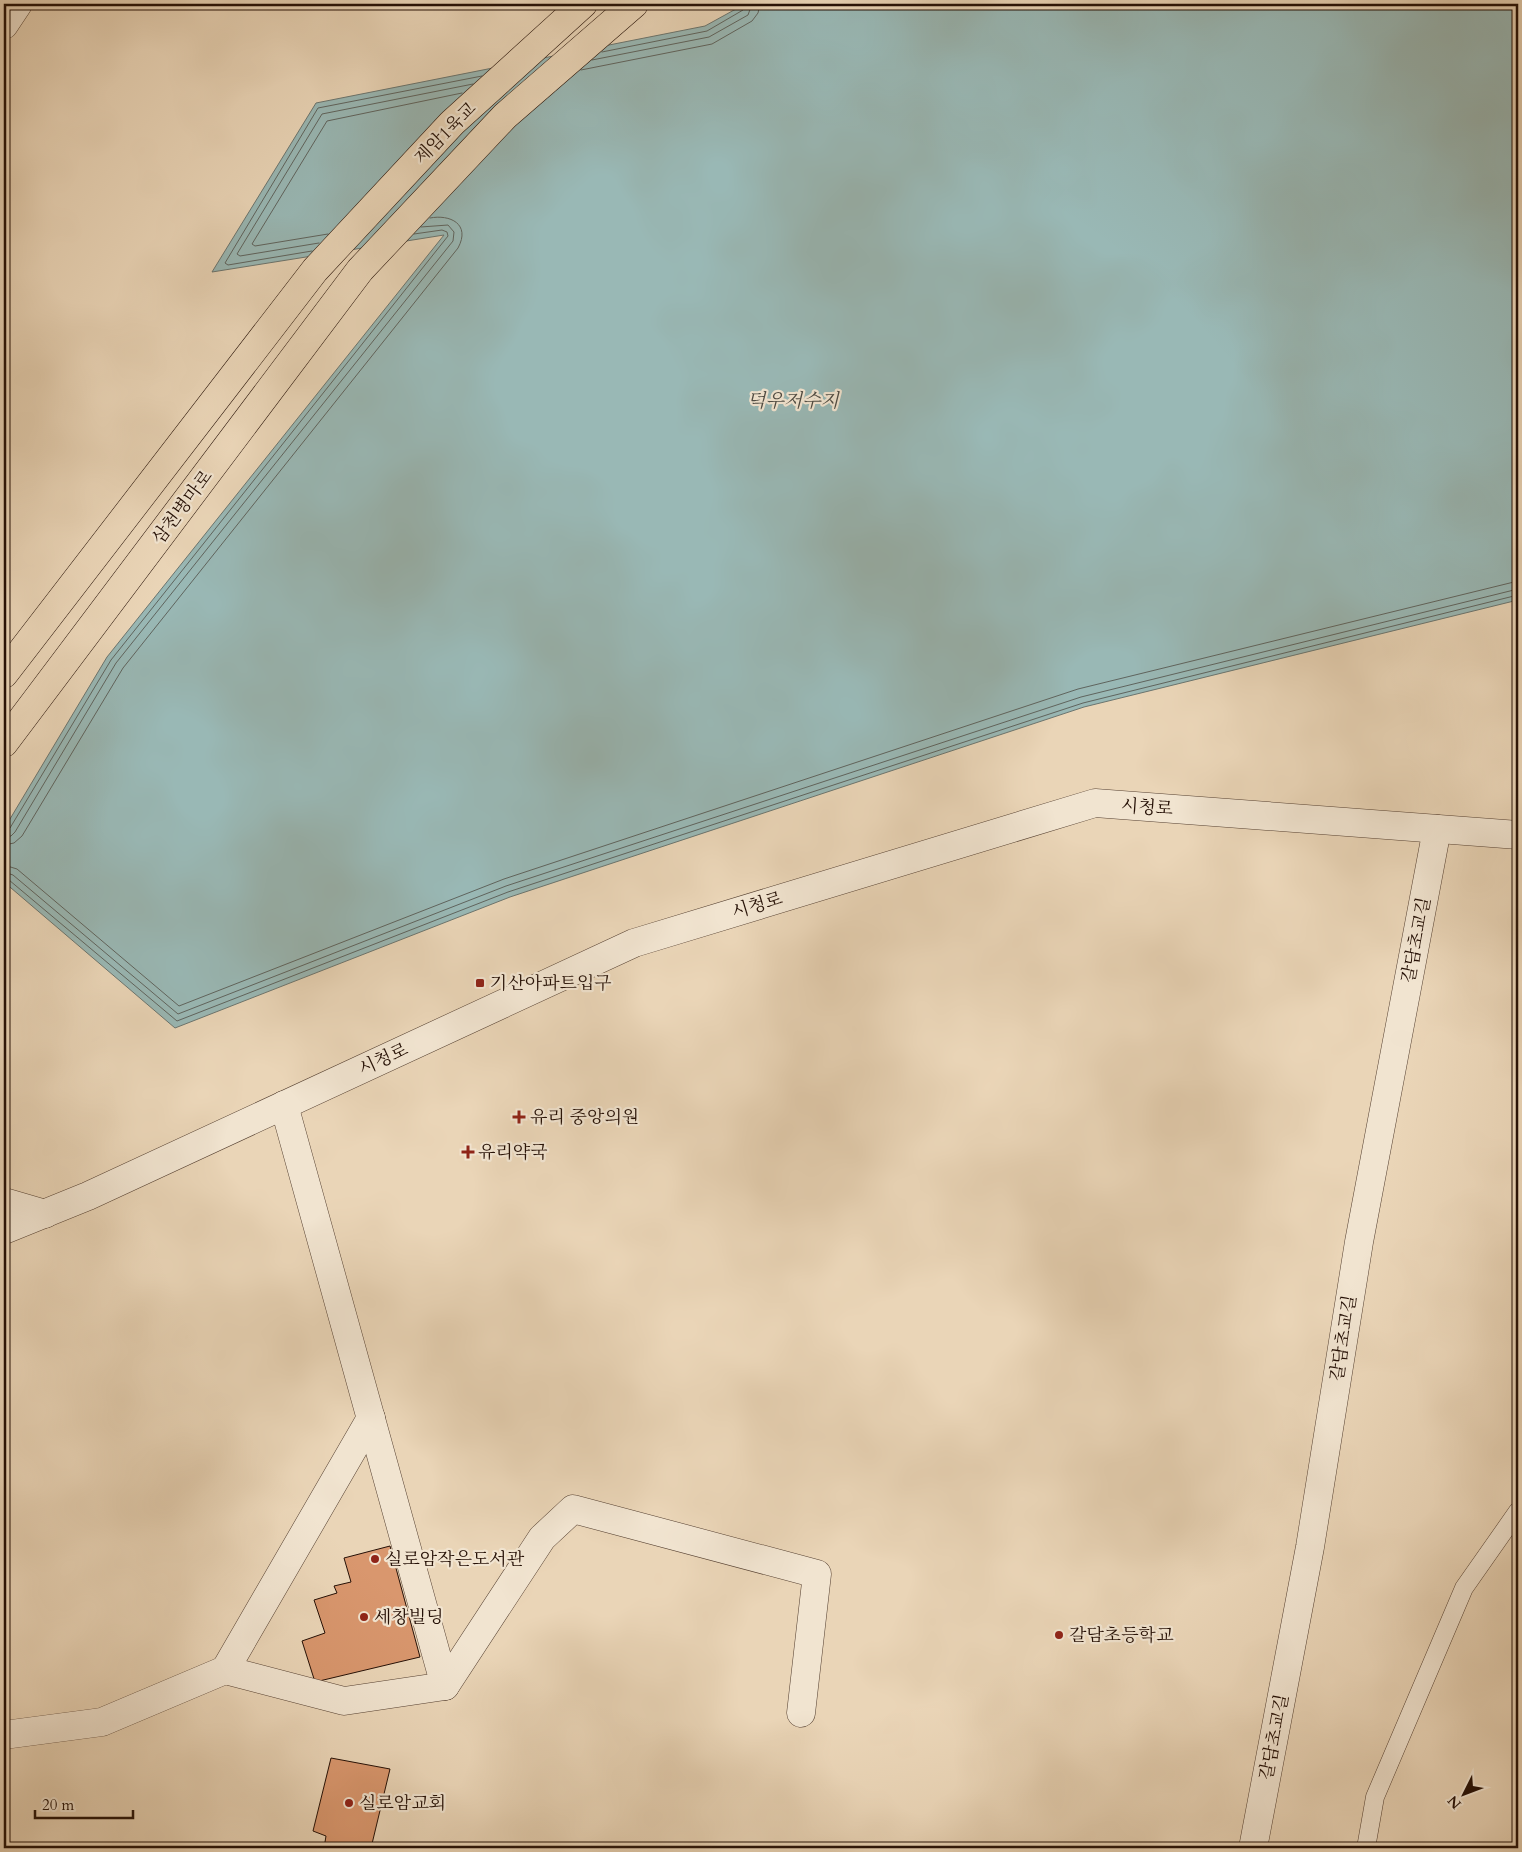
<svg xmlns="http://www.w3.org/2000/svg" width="1522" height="1852" font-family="Cardo,'Noto Serif KR',serif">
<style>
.water{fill:#99b8b5;stroke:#6b756f}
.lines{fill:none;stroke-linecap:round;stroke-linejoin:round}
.shore{stroke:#5f645e;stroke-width:1}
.building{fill:#d9976e;stroke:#251006}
.service-casing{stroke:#564132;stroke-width:19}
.minor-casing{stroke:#564132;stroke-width:29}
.tertiary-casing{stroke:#564132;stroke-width:29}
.primary-casing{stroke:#251006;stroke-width:29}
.service{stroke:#f1e4d0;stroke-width:18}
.minor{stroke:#f1e4d0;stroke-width:28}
.tertiary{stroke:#f1e4d0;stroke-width:28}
.primary{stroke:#ead5b7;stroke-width:28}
.poi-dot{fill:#8f2418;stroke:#f1e4d0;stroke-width:2}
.labels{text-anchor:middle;stroke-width:4.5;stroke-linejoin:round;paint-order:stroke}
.street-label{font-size:18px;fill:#251006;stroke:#f1e4d0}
.poi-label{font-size:18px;fill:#251006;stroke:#f1e4d0;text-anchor:start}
.water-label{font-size:19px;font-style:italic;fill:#4e4b43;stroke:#f1e4d0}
</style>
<rect width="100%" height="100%" fill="#ead5b7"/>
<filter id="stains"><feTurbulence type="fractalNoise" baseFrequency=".004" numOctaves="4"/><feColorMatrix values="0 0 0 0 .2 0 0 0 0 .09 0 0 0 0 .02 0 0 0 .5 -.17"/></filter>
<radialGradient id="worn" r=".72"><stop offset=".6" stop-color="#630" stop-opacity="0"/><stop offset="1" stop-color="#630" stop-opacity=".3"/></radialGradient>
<polygon class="water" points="745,4 1518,4 1518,600 1084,707 510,897 175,1028 4,882 4,829 107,657 444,235 212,272 316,103 705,26"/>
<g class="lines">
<g class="shore">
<polyline points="602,52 707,31 743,10 746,4"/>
<polyline points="592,60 709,37 748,15 752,4"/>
<polyline points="581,70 712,44 752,21 758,13 760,4"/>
<polyline points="328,234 255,246 252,244 327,121 462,93"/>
<polyline points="319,243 240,256 237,254 322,114 473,84"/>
<polyline points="312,251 228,265 225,263 318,108 482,76"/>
<polyline points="4,831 10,828 111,660 448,236 447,232 442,230 414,234"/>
<polyline points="4,837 11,836 15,832 116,663 453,241 454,232 448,225 421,227"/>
<path d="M 4,845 L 14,843 L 22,836 L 123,668 L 458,248 C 471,224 450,214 430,218"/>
<polyline points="4,865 17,869 179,1006 504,879 1078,689 1518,581"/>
<polyline points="4,872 13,875 178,1014 506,886 1081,697 1518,589"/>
<polyline points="4,879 9,880 177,1021 508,892 1083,703 1518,595"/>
</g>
</g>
<g class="building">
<polygon points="390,1546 420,1657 315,1682 302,1641 325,1633 314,1600 337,1593 334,1586 351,1582 344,1558"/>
<polygon points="331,1758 390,1769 371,1848 324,1848 326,1836 313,1831"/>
</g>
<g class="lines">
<defs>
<polyline id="service" points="1366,1848 1375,1797 1464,1588 1518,1511"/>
<g id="minor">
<polyline points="4,25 18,4"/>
<polyline points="225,1670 371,1418"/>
<polyline points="445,1686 542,1538 573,1509 817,1574 801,1713"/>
<polyline points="4,1735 102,1722 225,1670 344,1701 445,1686 284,1105"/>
<polyline points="1253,1848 1310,1547 1359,1242 1437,829"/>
</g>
<g id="tertiary">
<polyline points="4,1202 45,1214"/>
<polyline points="4,1230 88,1196 634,943 1095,803 1518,835"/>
</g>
<g id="primary">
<polyline points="4,674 315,270 452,123 583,4"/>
<polyline points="4,743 360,270 505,116 634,4"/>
</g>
</defs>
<use href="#service" class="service-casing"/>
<use href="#minor" class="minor-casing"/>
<use href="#tertiary" class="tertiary-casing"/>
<use href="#primary" class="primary-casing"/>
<use href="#service" class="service"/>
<use href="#minor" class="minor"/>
<use href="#tertiary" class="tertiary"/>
<use href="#primary" class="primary"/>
</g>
<g class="poi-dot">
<rect x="475" y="978" width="10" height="10" rx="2.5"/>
<path d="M516.5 1109.5h5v5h5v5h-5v5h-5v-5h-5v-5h5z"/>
<path d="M465.5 1144.5h5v5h5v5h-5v5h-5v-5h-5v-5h5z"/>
<circle cx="375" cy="1559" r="5"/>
<circle cx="364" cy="1617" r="5"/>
<circle cx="1059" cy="1635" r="5"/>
<circle cx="349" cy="1803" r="5"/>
</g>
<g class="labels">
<g class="street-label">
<text transform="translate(445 133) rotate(-45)" y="6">제암1육교</text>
<text transform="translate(182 507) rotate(-53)" y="6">삼천병마로</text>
<text transform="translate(1147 807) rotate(4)" y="6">시청로</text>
<text transform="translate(757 905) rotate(-17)" y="6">시청로</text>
<text transform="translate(1416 940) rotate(-79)" y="6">갈담초교길</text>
<text transform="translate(383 1059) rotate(-25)" y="6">시청로</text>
<text transform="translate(1343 1338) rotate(-81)" y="6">갈담초교길</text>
<text transform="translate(1274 1737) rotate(-79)" y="6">갈담초교길</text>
</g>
<g class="poi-label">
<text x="490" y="989">기산아파트입구</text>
<text x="530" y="1123">유리 중앙의원</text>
<text x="478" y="1158">유리약국</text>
<text x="385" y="1565">실로암작은도서관</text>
<text x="374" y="1623">세창빌딩</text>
<text x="1069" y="1641">갈담초등학교</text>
<text x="359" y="1809">실로암교회</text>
</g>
<g class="water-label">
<text x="793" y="407">덕우저수지</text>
</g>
</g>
<rect width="1522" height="1852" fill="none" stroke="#ead5b7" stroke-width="20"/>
<rect x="5" y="5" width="1512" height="1842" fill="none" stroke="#251006" stroke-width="2.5"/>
<rect x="10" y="10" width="1502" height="1832" fill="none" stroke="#251006"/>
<g transform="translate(1464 1794) rotate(228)" stroke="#f1e4d0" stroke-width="4" paint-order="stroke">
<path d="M0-4L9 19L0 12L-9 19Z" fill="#251006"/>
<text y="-8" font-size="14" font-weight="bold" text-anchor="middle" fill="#251006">N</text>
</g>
<path d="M35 1810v8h98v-8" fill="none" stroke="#251006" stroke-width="2.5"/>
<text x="42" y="1810" font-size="15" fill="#251006" stroke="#f1e4d0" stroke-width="4" paint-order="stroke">20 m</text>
<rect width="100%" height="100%" filter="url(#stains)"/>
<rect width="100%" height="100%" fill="url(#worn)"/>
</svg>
